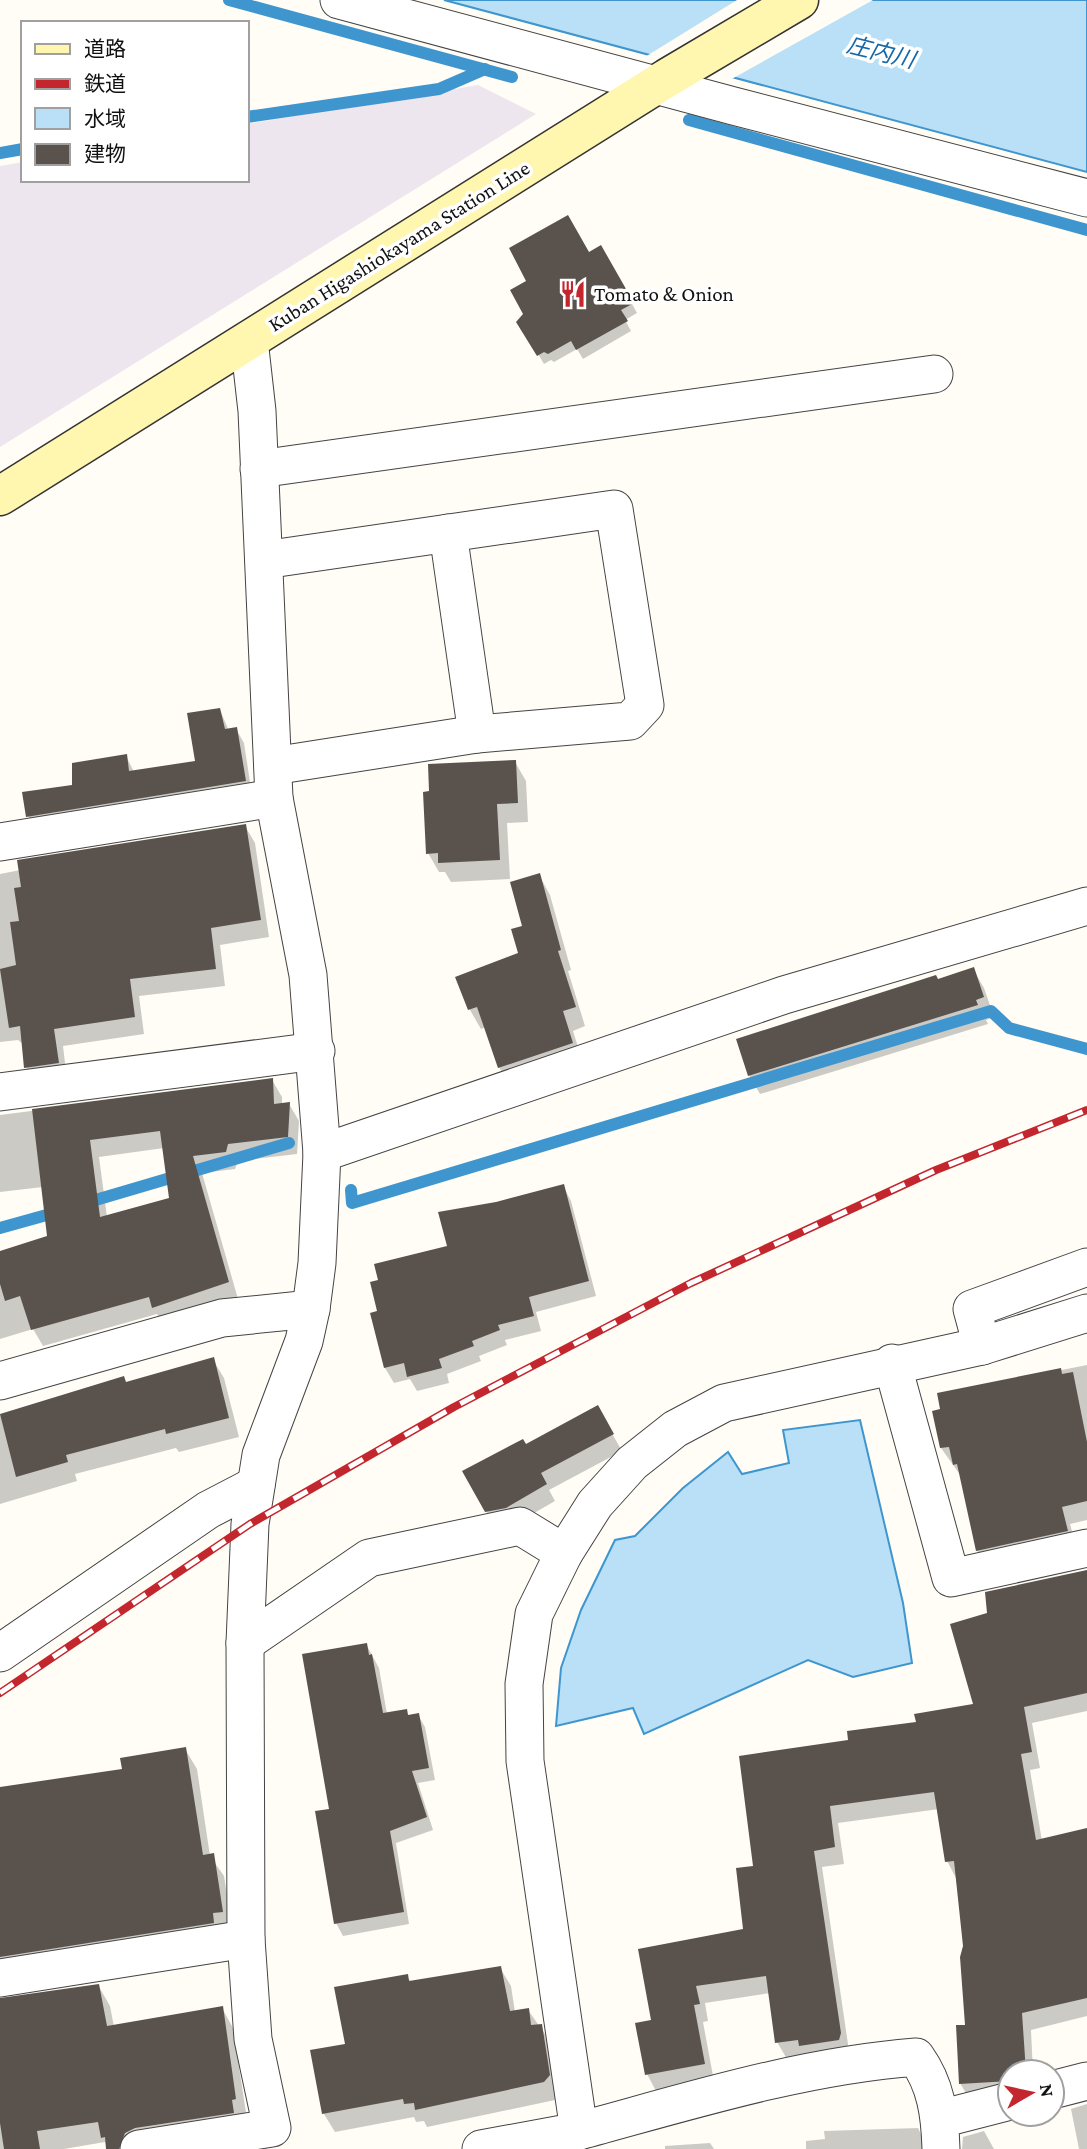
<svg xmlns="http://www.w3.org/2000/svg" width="1087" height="2149" font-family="'Crimson Pro','Noto Sans JP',serif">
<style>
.industrial{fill:#eee6ef}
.water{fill:#b9e0f7;stroke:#3f96cf;stroke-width:2}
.pier{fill:#fffdf5}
.shadow{fill:#0003;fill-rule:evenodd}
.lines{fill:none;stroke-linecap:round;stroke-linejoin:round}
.stream{stroke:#3f96cf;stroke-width:12}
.building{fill:#5a524d;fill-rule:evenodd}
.street-casing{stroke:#444;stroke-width:39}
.secondary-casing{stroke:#333;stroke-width:41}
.street{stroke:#fff;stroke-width:37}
.secondary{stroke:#fff6b0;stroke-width:38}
.rail-casing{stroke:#c4262e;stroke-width:8}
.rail{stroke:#fff;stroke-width:5;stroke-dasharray:16;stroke-linecap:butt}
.labels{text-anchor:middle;stroke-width:7;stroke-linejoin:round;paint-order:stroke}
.street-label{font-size:21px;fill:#111;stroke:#fff}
.poi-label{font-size:21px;fill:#111;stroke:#fff;text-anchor:start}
.water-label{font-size:23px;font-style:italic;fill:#1768a6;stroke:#fff}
</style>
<rect width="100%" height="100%" fill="#fffdf5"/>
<polygon class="industrial" points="478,85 536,114 0,447 0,166 23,162 23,180 247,180 247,124"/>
<g class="water">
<polygon points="444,0 1087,0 1087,172"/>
<polygon points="860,1420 903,1603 912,1663 853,1677 808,1660 644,1734 633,1708 556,1726 561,1668 581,1610 615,1540 635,1536 683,1488 728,1452 742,1474 789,1463 783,1430"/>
</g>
<polygon class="pier" points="737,0 873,0 730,80 645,57"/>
<g class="shadow">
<polygon points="588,254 606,257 637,313 625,320 631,331 583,359 577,349 554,362 551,360 544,364 519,322"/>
<polygon points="220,710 229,731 236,729 244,743 252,795 36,829 28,816 126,756 134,772 197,762"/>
<polygon points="515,762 526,781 528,822 507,823 510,879 451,882 445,872 439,872 428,853"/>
<polygon points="245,826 255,843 269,937 220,945 225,986 139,996 144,1034 63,1046 67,1080 36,1084 26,1067 23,1044 18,1040 0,1042 0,874"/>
<polygon points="539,875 550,895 571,970 568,971 585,1026 573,1031 583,1063 510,1086 499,1067 486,1027 481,1029 470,1010 458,978 521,954 524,927"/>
<polygon points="973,969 984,988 994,1017 986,1020 988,1024 760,1094 749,1075 938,981"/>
<path d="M 272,1080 L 282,1097 L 282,1105 L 289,1104 L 299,1121 L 297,1154 L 238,1161 L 235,1169 L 202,1173 L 238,1299 L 163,1324 L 157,1314 L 43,1346 L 33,1329 L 0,1339 L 0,1253 L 49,1237 L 43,1187 L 0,1192 L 0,1115 ZM 164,1148 L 171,1199 L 107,1217 L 99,1157 Z"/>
<polygon points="563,1186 571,1201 596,1296 536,1312 541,1331 505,1340 507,1345 479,1356 481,1361 447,1374 449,1383 417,1391 410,1379 394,1383 385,1368 372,1314 379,1312 496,1204"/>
<polygon points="213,1360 224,1378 239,1437 179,1452 176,1448 75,1474 77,1481 0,1504 0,1415"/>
<polygon points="1087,1365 1087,1520 1070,1524 1076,1547 987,1567 977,1550 961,1476 941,1448 942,1410 939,1394"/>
<polygon points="597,1407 622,1451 549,1490 555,1501 515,1524 496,1528 464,1472 525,1446"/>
<polygon points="1087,1570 1087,1711 1032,1723 1040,1768 1030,1770 1042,1841 1087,1830 1087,2016 1031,2030 1033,2072 1010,2072 1010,2099 970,2100 960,2083 967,2027 965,1946 956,1878 947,1861 939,1809 838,1823 844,1864 822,1867 849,2051 787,2059 777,2042 770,1993 705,2003 708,2021 703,2022 714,2081 656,2091 647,2074 653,2021 745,1931 755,1867 850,1742 975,1705 989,1614"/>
<polygon points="366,1644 379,1668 387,1714 406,1711 409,1716 418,1715 425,1727 435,1780 418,1783 433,1830 396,1843 409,1924 343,1936 336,1923 331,1811"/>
<polygon points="185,1749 197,1769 210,1856 224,1876 233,1932 0,1981 0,1814"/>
<polygon points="500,1968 511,1986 515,2012 528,2010 552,2044 559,2095 555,2100 427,2127 424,2121 416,2122 414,2117 335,2132 324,2114 313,2052 347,2045 407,1976 411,1982"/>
<polygon points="98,1985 110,2006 114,2027 222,2008 233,2028 247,2119 146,2149 109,2149 105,2142 64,2149 0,2149 0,2000"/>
<polygon points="1087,2104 1087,2149 1079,2149 1071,2109"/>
<polygon points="918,2128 928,2149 806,2149 806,2141 825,2139 824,2131"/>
<polygon points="984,2131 994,2149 962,2149 963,2137"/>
<polygon points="710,2143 714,2149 665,2149 665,2146"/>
</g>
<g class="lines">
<g class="stream">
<polyline points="229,0 512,77"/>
<polyline points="247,117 439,89 485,69"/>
<polyline points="689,120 1087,230"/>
<polyline points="0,153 23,149"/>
<polyline points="351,1190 352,1203 991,1011 1009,1028 1087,1049"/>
<polyline points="82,1204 289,1143"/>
<polyline points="0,1228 61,1211"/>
</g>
</g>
<g class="building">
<polygon points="568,215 589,252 601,245 634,303 621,310 628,321 576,350 571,341 548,354 544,352 537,356 516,322 523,314 510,290 526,281 509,248"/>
<polygon points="220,708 225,729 237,727 246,781 26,817 22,792 72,785 72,763 127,754 129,771 195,761 187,713"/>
<polygon points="516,760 518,803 497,804 500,860 438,863 438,853 426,854 423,792 429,791 428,764"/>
<polygon points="246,824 261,920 211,928 216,969 130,979 135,1017 54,1029 59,1063 24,1068 20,1026 9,1028 0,969 16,965 10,922 19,921 14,888 21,887 17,860"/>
<polygon points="540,873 561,950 558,951 576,1007 563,1011 573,1043 498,1068 477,1007 468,1010 455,977 518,953 511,929 522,926 510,882"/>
<polygon points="974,967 984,997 976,1000 978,1005 748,1076 736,1039 936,975 938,979"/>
<path d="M 273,1078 L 274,1104 L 290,1102 L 288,1137 L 228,1144 L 226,1152 L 193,1156 L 229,1282 L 152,1308 L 149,1297 L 31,1330 L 20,1296 L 5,1301 L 0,1284 L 0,1251 L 47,1236 L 32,1109 ZM 160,1131 L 169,1198 L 100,1217 L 90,1140 Z"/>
<polygon points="564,1184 589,1281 529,1297 534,1316 498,1325 500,1330 472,1341 474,1346 439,1359 442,1368 407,1377 404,1363 384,1368 370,1313 377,1311 370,1282 378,1280 374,1264 447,1246 438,1212 496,1202"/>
<polygon points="214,1357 229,1418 166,1434 165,1429 66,1455 68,1462 16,1477 0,1414 124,1376 126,1382"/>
<polygon points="1061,1368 1062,1374 1073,1372 1087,1442 1087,1501 1062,1507 1068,1531 976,1551 957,1464 953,1465 949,1447 940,1448 932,1411 940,1409 937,1393"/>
<polygon points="598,1405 614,1434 541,1473 547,1484 506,1508 485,1512 462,1471 523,1439 526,1444"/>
<polygon points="1087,1570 1087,1693 1024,1707 1032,1752 1021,1754 1036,1840 1087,1828 1087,1998 1022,2013 1026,2072 1010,2072 1010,2081 959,2084 956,2025 965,2025 960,1957 963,1946 954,1861 945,1862 934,1792 830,1806 835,1847 814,1851 841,2033 839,2040 799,2046 798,2040 775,2043 766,1976 696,1986 700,2004 694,2005 705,2064 645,2075 635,2023 651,2020 638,1949 743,1929 736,1868 753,1866 739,1756 848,1740 847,1731 916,1722 914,1714 973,1704 950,1624 987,1613 985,1592"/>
<polygon points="367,1643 369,1655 372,1654 383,1713 407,1709 408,1715 419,1713 429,1768 412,1771 427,1817 390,1831 404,1912 334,1924 315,1811 329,1809 302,1654"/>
<polygon points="186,1747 203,1855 214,1853 223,1912 213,1913 214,1923 0,1957 0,1787 122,1769 120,1758"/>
<polygon points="501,1966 510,2011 529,2008 531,2025 542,2024 550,2075 544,2082 415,2110 414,2103 404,2104 403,2099 322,2114 310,2050 345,2044 334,1987 408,1974 409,1981"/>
<polygon points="99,1984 107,2026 223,2006 236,2099 232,2100 234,2113 135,2128 125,2133 119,2149 106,2149 105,2137 101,2138 98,2122 37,2131 40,2149 4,2149 0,2123 0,1998"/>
</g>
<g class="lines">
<defs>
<g id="street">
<path d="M 339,0 C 588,68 837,134 1087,198"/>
<polyline points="259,469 934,374"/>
<polyline points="448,533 477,734"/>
<polyline points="264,560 614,509 645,705 630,721 477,734 273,766"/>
<polyline points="0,842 274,798"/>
<polyline points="0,1092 316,1051"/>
<polyline points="322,1153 784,995 1087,906"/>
<polyline points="982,1346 1087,1313"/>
<polyline points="892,1363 951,1578 1087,1548"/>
<polyline points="0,1381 222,1318 311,1309"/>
<polyline points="245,1643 369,1558 520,1526 564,1553"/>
<polyline points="0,1653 208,1510 256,1485"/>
<polyline points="0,1978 246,1939"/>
<polyline points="1052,2090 1087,2081"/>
<polyline points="940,2119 1010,2101"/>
<path d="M 579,2131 C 690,2101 801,2066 916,2057 C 936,2085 940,2114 941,2149"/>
<polyline points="139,2149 272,2128 253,2039 246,1939 245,1643 250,1524 261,1455 304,1341 311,1309 317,1263 322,1153 308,975 274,798 257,411 249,340"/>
<polyline points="481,2149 579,2131 525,1761 524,1684 534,1614 564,1553 595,1504 632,1463 675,1429 724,1403 982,1346 972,1309 1087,1267"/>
</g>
<polyline id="secondary" points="0,496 667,78 799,0"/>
</defs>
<use href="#street" class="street-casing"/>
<use href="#secondary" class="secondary-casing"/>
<use href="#street" class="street"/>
<use href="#secondary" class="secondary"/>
<defs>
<polyline id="rail" points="0,1693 250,1524 454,1407 691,1283 936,1170 1087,1110"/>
</defs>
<use href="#rail" class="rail-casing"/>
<use href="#rail" class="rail"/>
</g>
<defs>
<symbol id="restaurant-bare" viewBox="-9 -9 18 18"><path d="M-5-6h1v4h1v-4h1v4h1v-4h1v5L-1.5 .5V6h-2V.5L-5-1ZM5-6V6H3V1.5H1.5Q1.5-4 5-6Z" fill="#c4262e" stroke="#fff" stroke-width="2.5" paint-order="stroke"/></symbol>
</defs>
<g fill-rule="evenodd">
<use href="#restaurant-bare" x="554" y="275" width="38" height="38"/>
</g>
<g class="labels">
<g class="street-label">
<text transform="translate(399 246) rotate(-32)" y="7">Kuban Higashiokayama Station Line</text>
</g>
<g class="poi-label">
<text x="594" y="301">Tomato &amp; Onion</text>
</g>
<g class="water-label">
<text transform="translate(881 52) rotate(14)" y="8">庄内川</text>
</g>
</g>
<rect x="21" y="21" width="228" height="161" fill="#ffffff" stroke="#a0a0a0" stroke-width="2"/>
<rect x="35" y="44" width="35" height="10" fill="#fff6b0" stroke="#a0a0a0" stroke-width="2"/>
<text x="84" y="56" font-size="21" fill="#111111">道路</text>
<rect x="35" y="79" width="35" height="10" fill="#c4262e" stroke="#a0a0a0" stroke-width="2"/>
<text x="84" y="91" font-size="21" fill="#111111">鉄道</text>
<rect x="35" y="108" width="35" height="21" fill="#b9e0f7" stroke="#a0a0a0" stroke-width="2"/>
<text x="84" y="126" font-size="21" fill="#111111">水域</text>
<rect x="35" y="144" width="35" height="21" fill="#5a524d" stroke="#a0a0a0" stroke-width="2"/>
<text x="84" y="161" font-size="21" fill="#111111">建物</text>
<g transform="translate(1031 2093) rotate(81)"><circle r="33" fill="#ffffff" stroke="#a0a0a0" stroke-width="2"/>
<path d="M0-5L12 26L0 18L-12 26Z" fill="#c4262e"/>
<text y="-10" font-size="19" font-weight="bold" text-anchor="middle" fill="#111111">N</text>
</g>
</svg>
